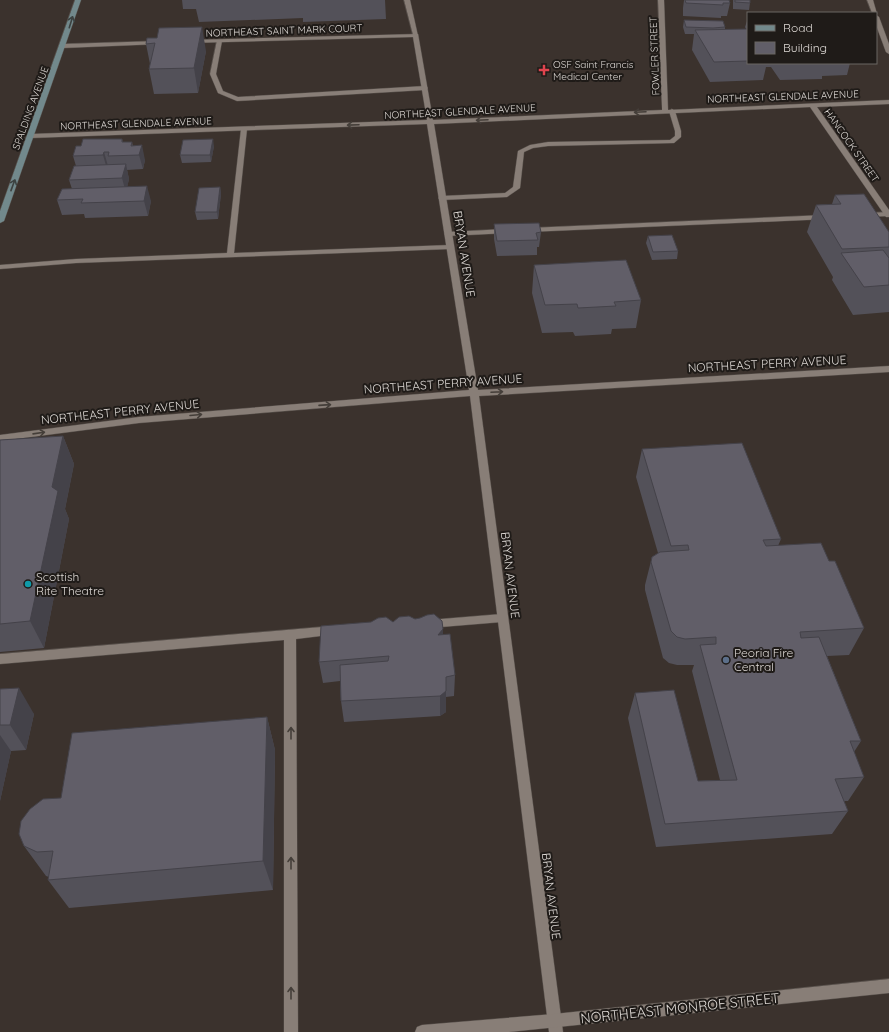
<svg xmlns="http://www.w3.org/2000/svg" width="889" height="1032" font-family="Quicksand,sans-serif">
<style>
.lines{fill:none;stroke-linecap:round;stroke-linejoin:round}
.service-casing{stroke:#564f4a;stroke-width:1}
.minor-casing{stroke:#564f4a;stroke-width:1}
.tertiary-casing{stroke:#564f4a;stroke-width:1}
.secondary-casing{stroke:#564f4a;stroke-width:1}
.service{fill:#887e77;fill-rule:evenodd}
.minor{fill:#887e77;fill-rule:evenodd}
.tertiary{fill:#887e77;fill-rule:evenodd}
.secondary{fill:#72898c;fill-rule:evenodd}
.wall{fill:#535159}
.shaded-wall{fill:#444249}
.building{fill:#615e68;stroke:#444249}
.oneway{stroke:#3c4241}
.oneway2{stroke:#443e39}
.health-dot{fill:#e0444e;stroke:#1f1b18;stroke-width:1.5}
.culture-dot{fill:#0f9aa8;stroke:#1f1b18;stroke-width:1.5}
.service-dot{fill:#5c6f8a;stroke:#1f1b18;stroke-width:1.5}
.labels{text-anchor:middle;stroke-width:4;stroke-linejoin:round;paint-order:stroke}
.far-street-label{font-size:10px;fill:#ddd8d4;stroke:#1f1b18}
.far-poi-label{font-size:10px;fill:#ddd8d4;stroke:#1f1b18;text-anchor:start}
.street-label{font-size:12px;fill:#ddd8d4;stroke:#1f1b18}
.poi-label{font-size:12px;fill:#ddd8d4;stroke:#1f1b18;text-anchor:start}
.near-street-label{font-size:14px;fill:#ddd8d4;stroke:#1f1b18}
</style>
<rect width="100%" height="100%" fill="#3b322d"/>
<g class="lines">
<defs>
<g id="service">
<polygon points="404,0 410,0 418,36 413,35"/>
<polygon points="217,40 222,41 216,74 223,91 238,97 425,86 428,88 425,90 237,101 218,93 210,74"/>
<polygon points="672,109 675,111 681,131 681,137 674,143 548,146 533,148 524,152 520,188 507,197 442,200 438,198 442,196 505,193 513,187 518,151 530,145 548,142 670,140 675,136 675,131 669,111"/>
<polygon points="244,127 247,129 234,253 450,245 454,247 450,249 76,263 0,269 0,265 76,259 227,253 241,129"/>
<polygon points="889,212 889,216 864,217 860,215 864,213"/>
<polygon points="826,215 830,217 829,219 528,232 524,230 528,228"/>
<polygon points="506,229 510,231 509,233 448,236 444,234 448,232"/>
<polygon points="502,614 506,615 507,618 506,621 502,622 429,628 425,627 424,624 425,621 429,620"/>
<polygon points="333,626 337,628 339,631 337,634 296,639 298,1032 284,1032 284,640 0,664 0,654"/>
</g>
<g id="minor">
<polygon points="658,0 664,0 668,110 889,100 889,104 817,107 889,210 889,217 886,217 810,107 434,124 478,390 889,366 889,372 479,396 563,1032 549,1032 470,396 139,423 0,441 0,435 139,417 469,390 427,124 31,138 28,136 31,134 427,120 413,37 189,43 188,42 191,40 418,34 433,120 662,110"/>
<polygon points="867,0 873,0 877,14 872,13"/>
<polygon points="876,15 879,17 889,44 889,54 886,52 876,25"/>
<polygon points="159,41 161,42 161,44 63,48 60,46 63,44"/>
</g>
<polygon id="tertiary" points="889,979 889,993 509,1032 415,1032 417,1027 422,1025 554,1014"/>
<polygon id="secondary" points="75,0 81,0 4,221 0,223 0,211"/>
</defs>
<use href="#service" class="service-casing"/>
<use href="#minor" class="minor-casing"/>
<use href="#tertiary" class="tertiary-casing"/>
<use href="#secondary" class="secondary-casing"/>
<use href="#service" class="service"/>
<use href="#minor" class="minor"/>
<use href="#tertiary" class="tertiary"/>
<use href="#secondary" class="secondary"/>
</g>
<g class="wall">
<polygon points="182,0 385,0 386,19 303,22 303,18 199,22 196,9 183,9"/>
<polygon points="684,0 729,0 730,3 727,16 721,16 721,18 683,16 683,8"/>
<polygon points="733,0 750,0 750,3 749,10 733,9"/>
<polygon points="684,20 725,27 725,29 746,29 745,27 747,21 748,21 748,63 850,63 847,75 822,76 822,79 780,80 771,67 766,67 763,80 710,82 692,50 694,34 685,34 683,27"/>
<polygon points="147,38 206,51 198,93 154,94 149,69 150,64 146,44"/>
<polygon points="122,139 123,142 132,142 133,146 145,160 143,169 127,170 129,179 127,187 151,201 148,216 85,218 84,214 62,215 57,200 72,189 69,180 76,166 73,156 81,146"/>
<polygon points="214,146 211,162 182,163 180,155"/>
<polygon points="220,187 221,194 218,219 197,220 195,212"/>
<polygon points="835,195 889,232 889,312 853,315 832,280 833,277 807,232 816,205 832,204"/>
<polygon points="494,224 541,232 539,247 537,247 537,255 497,256 494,239"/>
<polygon points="648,236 678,251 677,259 652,260 646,243"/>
<polygon points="534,265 641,300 636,328 612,329 611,334 575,336 573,332 542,333 532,293"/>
<polygon points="63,436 74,464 65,509 69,519 44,648 0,652 0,440"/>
<polygon points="642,449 781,539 778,546 829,561 864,628 849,655 827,656 861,741 854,752 864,777 848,801 844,801 848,811 832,834 656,847 628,718 635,693 698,781 720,780 692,671 694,665 677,665 669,663 663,658 645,590 645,585 652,557 658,553 636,477"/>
<polygon points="393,622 443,635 455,675 454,696 446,697 446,712 440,716 344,722 341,701 340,681 323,683 319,662"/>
<polygon points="0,689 34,714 26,750 11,751 0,801"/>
<polygon points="267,717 275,750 273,890 69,908 48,880 49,877 46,876 24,846 61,798"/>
</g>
<g class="shaded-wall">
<polygon points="202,27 206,51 198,93 194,68"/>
<polygon points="213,139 214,146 211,162 210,155"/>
<polygon points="142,145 145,160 143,169 139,155"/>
<polygon points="104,152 108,166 107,169 103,155"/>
<polygon points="126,164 129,179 126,193 122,178"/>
<polygon points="147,186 151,201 148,216 144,201"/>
<polygon points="220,187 221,194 218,219 217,212"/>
<polygon points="63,436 74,464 65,509 69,519 44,648 30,621 52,487"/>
<polygon points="443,629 443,650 438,635"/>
<polygon points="19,688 34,714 26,750 10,725"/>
<polygon points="446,691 446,712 440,716 440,696"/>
<polygon points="267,717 275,750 273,890 263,861"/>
<polygon points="0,735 11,751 0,801"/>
</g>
<g class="building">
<polygon points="685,0 729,0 730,3 723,3 723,5 686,3"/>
<polygon points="735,0 750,0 750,3 735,2"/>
<polygon points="684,20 723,21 725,27 713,28 686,27"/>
<polygon points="202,27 194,68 149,69 155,43 146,44 147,38 157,38 159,28"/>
<polygon points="747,29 748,30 748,61 714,62 695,30"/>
<polygon points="83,139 122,139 122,142 132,142 131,146 142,145 139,155 108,156 109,152 104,152 103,155 73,156 76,146 81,146"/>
<polygon points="213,139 210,155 180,155 183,140"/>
<polygon points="126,164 122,178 69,180 74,166"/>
<polygon points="147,186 144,201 81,203 83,199 57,200 62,189"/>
<polygon points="220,187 217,212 195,212 199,188"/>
<polygon points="864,194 889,232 889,247 842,249 816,205 841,204 835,195"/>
<polygon points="539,223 541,232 536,233 538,240 497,241 494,224"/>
<polygon points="672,235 678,251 653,252 648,236"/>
<polygon points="883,250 889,258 889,285 864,287 841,253"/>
<polygon points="626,260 641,300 614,302 616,306 578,308 577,304 545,305 534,265"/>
<polygon points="63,436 52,487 58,491 30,621 0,624 0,440"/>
<polygon points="742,443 781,539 763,540 766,546 821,543 829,561 835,561 864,628 800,632 801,638 819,637 861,741 850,741 864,777 835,779 848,811 665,824 635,693 674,690 698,781 737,780 700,645 716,644 716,637 685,639 677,637 671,631 651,562 652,557 660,552 689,550 688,545 671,546 642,449"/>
<polygon points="434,614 442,621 443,629 438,635 450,634 455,675 446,677 446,691 440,696 341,701 340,665 388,661 389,656 319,662 321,626 371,622 378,618 386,617 393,622 399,617 409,616 415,619 420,618 427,615"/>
<polygon points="19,688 10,725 0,725 0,689"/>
<polygon points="267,717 263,861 48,880 53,851 37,852 24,846 19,834 21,821 30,809 43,799 61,798 72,733"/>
</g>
<defs><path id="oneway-shaft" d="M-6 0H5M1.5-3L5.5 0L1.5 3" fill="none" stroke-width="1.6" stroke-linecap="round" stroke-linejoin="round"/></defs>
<g class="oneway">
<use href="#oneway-shaft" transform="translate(71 22) rotate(-73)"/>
<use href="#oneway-shaft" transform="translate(13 185) rotate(-70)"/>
</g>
<g class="oneway2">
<use href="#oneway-shaft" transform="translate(640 112) rotate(177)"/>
<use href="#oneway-shaft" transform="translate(482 120) rotate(177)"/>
<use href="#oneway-shaft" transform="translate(353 125) rotate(178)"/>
<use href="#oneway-shaft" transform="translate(497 392) rotate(-3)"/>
<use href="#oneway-shaft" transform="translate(325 405) rotate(-4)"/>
<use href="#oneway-shaft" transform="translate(196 415) rotate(-5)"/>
<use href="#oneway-shaft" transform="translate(39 433) rotate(-8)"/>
<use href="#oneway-shaft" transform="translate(291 733) rotate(-90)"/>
<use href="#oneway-shaft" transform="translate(291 863) rotate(-90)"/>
<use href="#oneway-shaft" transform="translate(291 993) rotate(-90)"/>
</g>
<path class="health-dot" d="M542 64h4v4h4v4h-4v4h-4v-4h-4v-4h4z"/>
<circle class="culture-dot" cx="28" cy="584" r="4"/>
<circle class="service-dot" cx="726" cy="660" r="4"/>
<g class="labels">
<g class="far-street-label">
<text transform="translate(284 30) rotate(-2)" y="4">NORTHEAST SAINT MARK COURT</text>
<text transform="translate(654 56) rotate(-92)" y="4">FOWLER STREET</text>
<text transform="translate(783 96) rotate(-2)" y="4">NORTHEAST GLENDALE AVENUE</text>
<text transform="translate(30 108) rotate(-70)" y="4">SPALDING AVENUE</text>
<text transform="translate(460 111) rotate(-3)" y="4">NORTHEAST GLENDALE AVENUE</text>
<text transform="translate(136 123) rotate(-2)" y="4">NORTHEAST GLENDALE AVENUE</text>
<text transform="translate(852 145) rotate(55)" y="4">HANCOCK STREET</text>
</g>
<g class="far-poi-label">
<text x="553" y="68">OSF Saint Francis<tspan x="553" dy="12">Medical Center</tspan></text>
</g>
<g class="street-label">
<text transform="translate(464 254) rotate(81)" y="4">BRYAN AVENUE</text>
<text transform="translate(767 364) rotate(-3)" y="4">NORTHEAST PERRY AVENUE</text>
<text transform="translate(443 384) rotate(-4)" y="4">NORTHEAST PERRY AVENUE</text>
<text transform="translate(120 412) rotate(-6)" y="4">NORTHEAST PERRY AVENUE</text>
<text transform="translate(510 575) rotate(83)" y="4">BRYAN AVENUE</text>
<text transform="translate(551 896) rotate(83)" y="4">BRYAN AVENUE</text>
</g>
<g class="poi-label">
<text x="36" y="581">Scottish<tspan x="36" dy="14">Rite Theatre</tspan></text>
<text x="734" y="657">Peoria Fire<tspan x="734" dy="14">Central</tspan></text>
</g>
<g class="near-street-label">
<text transform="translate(680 1008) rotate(-6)" y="5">NORTHEAST MONROE STREET</text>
</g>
</g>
<rect x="747" y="12" width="130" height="52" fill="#1f1b18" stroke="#6b6763"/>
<rect x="755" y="25" width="20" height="6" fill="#72898c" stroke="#6b6763"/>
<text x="783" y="32" font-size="12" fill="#ddd8d4">Road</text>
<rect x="755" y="42" width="20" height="12" fill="#615e68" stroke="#6b6763"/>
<text x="783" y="52" font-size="12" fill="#ddd8d4">Building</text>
</svg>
